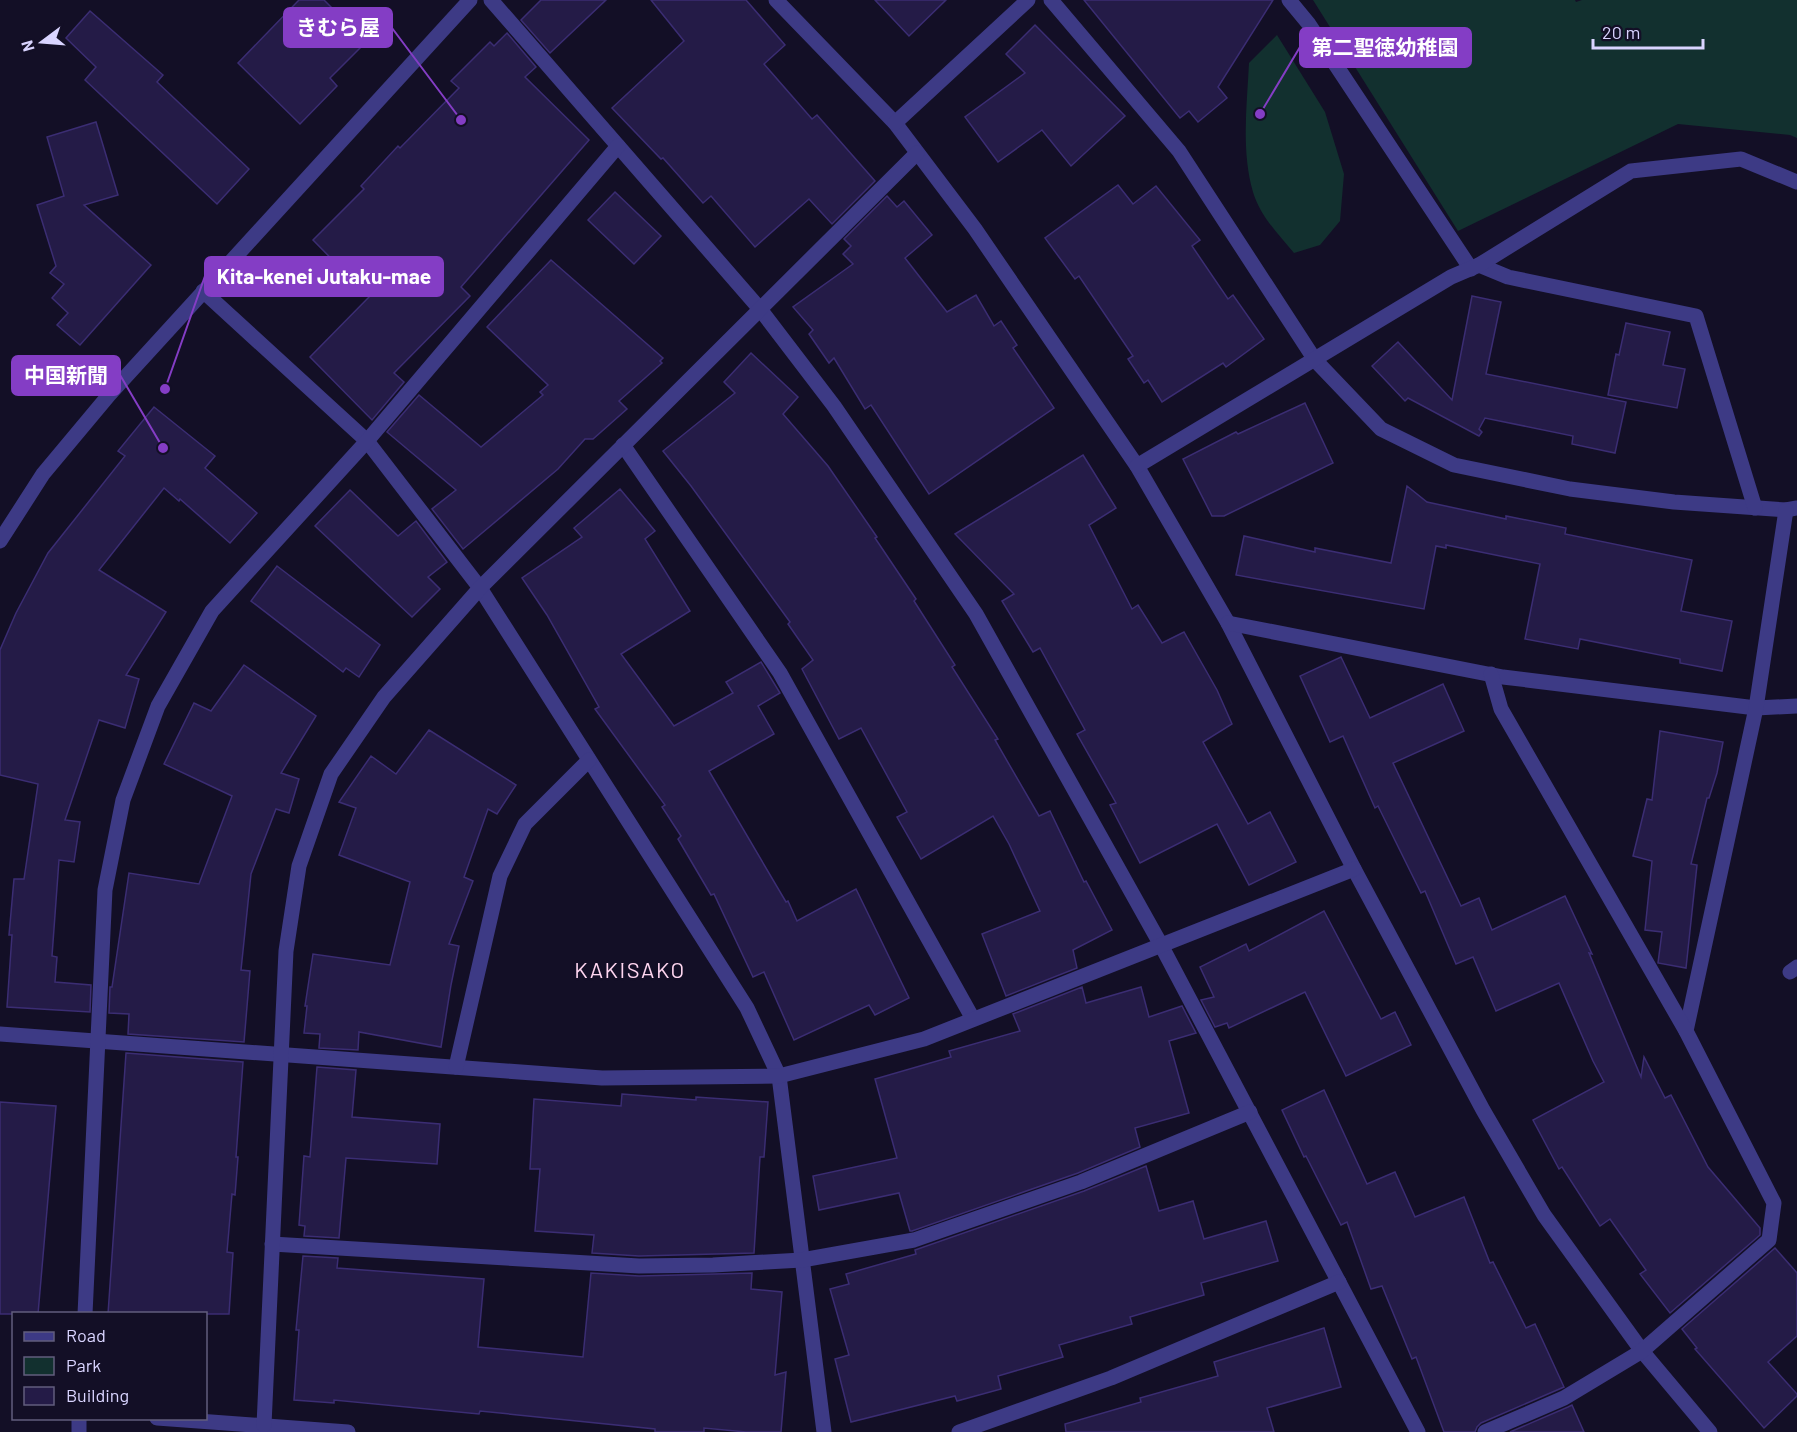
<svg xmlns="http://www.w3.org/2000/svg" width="1797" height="1432" font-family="Barlow,'Noto Sans JP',sans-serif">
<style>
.green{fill:#12302f}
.building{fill:#241b47;stroke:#3b2d73;stroke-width:1.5}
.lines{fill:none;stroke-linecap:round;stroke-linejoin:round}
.minor{stroke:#3d3a85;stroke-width:15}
.labels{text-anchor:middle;stroke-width:4.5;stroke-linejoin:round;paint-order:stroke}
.quarter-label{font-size:22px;letter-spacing:1.5px;fill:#ffd6f0;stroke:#130f26}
.leader{fill:none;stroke:#843dc5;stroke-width:2}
.callout-dot{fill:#843dc5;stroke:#130f26;stroke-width:2}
.callout{fill:#843dc5;stroke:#843dc5;stroke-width:2}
.callout-label{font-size:21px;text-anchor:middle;font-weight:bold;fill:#fff}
</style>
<rect width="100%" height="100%" fill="#130f26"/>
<g class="green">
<polygon points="1313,0 1575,0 1576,2 1582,0 1797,0 1797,138 1790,135 1678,124 1458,231"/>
<path d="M 1277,35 L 1325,112 L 1344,174 L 1340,221 L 1320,245 L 1294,253 C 1279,235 1260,216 1253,192 C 1241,151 1247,105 1249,63 Z"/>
</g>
<g class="building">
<polygon points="299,0 324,0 366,42 330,78 337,86 300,124 238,63"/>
<polygon points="541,0 606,0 550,53 521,20"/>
<polygon points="651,0 746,0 785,45 764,64 812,119 817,115 875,181 832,224 809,199 755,247 711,196 703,203 663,158 661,159 612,108 684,41"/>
<polygon points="875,0 946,0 909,36"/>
<polygon points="1084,0 1273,0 1218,87 1227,98 1198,122 1189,111 1180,118"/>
<polygon points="90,11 163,75 157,82 249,169 217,204 85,80 96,67 66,38"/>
<polygon points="1035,25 1125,116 1071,166 1042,130 998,162 965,117 1025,73 1006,54"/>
<polygon points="507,33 536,67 525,77 589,140 461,287 470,296 394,373 404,382 372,420 310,357 369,297 313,240 364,189 361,186 398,146 400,148 459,88 451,81 490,42 494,46"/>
<polygon points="96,122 118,195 84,205 151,265 80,345 57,325 68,313 52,298 64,284 50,273 56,266 37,205 64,196 47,137"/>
<polygon points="1118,185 1133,204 1156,186 1200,240 1192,246 1228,299 1233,295 1264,339 1226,367 1223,363 1162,402 1148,380 1144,383 1128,359 1133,356 1079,276 1075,279 1045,238"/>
<polygon points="615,192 661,236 634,264 588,220"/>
<polygon points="887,196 897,207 904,201 932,235 905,258 947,312 976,295 994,326 1001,321 1017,345 1013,348 1054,408 929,494 871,405 865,409 834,358 829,363 809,334 813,330 793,307 853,264 843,254 851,246 844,239"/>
<polygon points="551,260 663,358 660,361 662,363 619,401 627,409 593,439 585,439 558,469 463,549 432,509 456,490 387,432 419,395 481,447 543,395 540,392 548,385 487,327"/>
<polygon points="1472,296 1501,302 1486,374 1626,402 1615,453 1572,444 1573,436 1485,418 1479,429 1482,432 1479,436 1408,398 1405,401 1372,366 1398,342 1452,400"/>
<polygon points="1626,323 1670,332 1663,365 1685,369 1677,408 1608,395 1616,354 1619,355"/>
<polygon points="751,353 798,397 783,414 828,466 877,537 875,538 916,599 914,601 955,665 952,667 998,739 995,740 1039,816 1050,811 1084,882 1086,881 1112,930 1073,950 1077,968 1006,996 982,934 1040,911 1009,844 993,816 921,859 897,817 907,812 861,728 839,739 802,669 813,660 788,624 790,622 691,486 663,451 735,393 724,382"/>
<polygon points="1305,403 1333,463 1224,516 1212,516 1183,459 1236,432 1238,434"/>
<polygon points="154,407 215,456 205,468 257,513 230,543 180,499 179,501 164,488 99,570 166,612 126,675 139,679 125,728 99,720 65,820 80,822 74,862 59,860 52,956 57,957 55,982 91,985 90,1012 7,1007 12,935 9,935 14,879 24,879 38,784 0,775 0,650 16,613 48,553 125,456 118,451"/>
<polygon points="1083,455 1116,508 1089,525 1132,609 1138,605 1162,643 1184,632 1217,690 1232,724 1203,742 1248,824 1270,812 1296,862 1249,885 1217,824 1140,863 1110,805 1116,803 1077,734 1085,730 1040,648 1033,652 1002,601 1014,594 955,534"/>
<polygon points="1407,486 1427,502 1506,519 1506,516 1566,528 1565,534 1692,560 1681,611 1732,621 1722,671 1680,663 1680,659 1580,639 1578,649 1525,639 1540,564 1446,545 1446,548 1436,546 1424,609 1236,575 1244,536 1315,552 1315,548 1391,563"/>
<polygon points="620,489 655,531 645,539 690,611 621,654 674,726 733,693 726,682 761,662 780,693 758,706 774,734 709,771 786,902 788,901 797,921 856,889 909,998 875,1015 869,1005 794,1040 764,972 753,977 714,894 711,895 678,839 681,836 662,807 665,805 595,709 599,707 547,615 522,578 582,537 574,528"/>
<polygon points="350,490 398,536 416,521 447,562 428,577 440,589 412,617 315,526"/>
<polygon points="277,566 380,645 359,677 346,668 343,672 251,601"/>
<polygon points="1341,657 1370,718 1443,684 1464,731 1393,763 1461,906 1479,898 1492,930 1565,896 1592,954 1589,953 1641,1077 1644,1057 1665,1098 1671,1095 1708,1167 1760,1228 1760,1235 1670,1313 1640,1274 1646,1270 1610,1219 1600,1226 1562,1167 1559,1169 1533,1120 1604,1082 1593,1061 1559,983 1496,1011 1473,957 1456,964 1425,891 1421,893 1378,806 1375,808 1343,736 1330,742 1300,676"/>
<polygon points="244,665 316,716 281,773 299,779 289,813 276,809 251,874 241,970 250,971 244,1042 128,1034 129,1014 109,1013 110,987 112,987 129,873 199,884 232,796 164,764 194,703 211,711"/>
<polygon points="429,730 516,785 497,814 488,809 464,877 473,881 449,944 459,946 451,985 441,1047 359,1032 358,1050 319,1048 320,1034 304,1033 307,1006 305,1006 313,954 390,965 410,882 339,855 356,808 339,802 371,756 396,774"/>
<polygon points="1660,731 1723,742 1717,773 1709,798 1707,798 1691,864 1697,865 1686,968 1658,963 1662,932 1645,930 1652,861 1633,856 1647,799 1652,800"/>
<polygon points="1324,911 1381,1019 1395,1012 1411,1045 1346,1076 1305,992 1229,1028 1227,1023 1215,1027 1201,1000 1214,997 1200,967 1246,944 1249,951"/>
<polygon points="1082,987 1086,1003 1141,987 1149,1017 1182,1006 1196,1033 1169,1041 1189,1113 1135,1128 1140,1147 1078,1173 912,1231 910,1231 899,1193 819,1210 813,1176 897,1158 875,1079 951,1057 949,1051 1020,1031 1013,1014"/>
<polygon points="126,1053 243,1062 236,1157 238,1157 235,1195 232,1194 227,1252 233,1253 229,1314 108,1314"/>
<polygon points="317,1067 356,1070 352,1117 440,1124 437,1164 346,1158 339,1238 304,1236 305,1226 299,1225 304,1156 310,1157"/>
<polygon points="1324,1090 1367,1184 1395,1172 1415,1217 1464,1197 1490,1263 1493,1262 1526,1328 1535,1324 1564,1387 1481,1423 1477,1427 1475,1432 1444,1432 1416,1357 1412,1359 1382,1286 1371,1289 1347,1222 1341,1225 1306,1156 1304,1157 1282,1110"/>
<polygon points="622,1094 696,1100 696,1097 768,1102 764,1157 760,1157 754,1253 639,1256 592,1253 594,1235 535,1231 540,1169 530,1169 534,1099 621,1106"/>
<polygon points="0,1102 56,1106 38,1314 0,1314"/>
<polygon points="1146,1166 1159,1211 1193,1201 1204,1239 1266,1221 1278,1261 1201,1283 1204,1295 1130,1317 1132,1324 1059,1345 1063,1357 998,1376 1001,1389 957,1401 955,1396 851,1422 835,1359 849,1355 830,1289 849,1284 846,1274 916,1254 915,1250 1084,1191"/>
<polygon points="1775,1248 1797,1273 1797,1336 1768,1362 1797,1394 1797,1396 1764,1428 1695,1349 1697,1348 1682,1329"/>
<polygon points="303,1256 338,1258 337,1268 484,1279 478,1347 583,1357 591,1273 639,1276 752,1273 751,1289 782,1292 775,1375 786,1372 781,1432 746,1432 704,1428 704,1432 655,1432 655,1429 480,1411 479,1414 334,1400 334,1403 294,1400 299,1330 296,1330"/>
<polygon points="1324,1328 1341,1387 1267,1408 1274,1432 1066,1432 1065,1424 1141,1402 1140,1398 1218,1376 1214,1362"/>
<polygon points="1572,1405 1584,1432 1510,1432 1568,1407"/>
</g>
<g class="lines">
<g class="minor">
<polyline points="491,0 760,309 834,406 976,614 1161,945 1418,1432"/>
<polyline points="776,0 895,123 975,229 1137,466 1228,623 1354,869 1483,1110 1544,1215 1642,1351 1710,1432"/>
<polyline points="1051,0 1179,151 1315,360 1381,429 1454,465 1570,489 1674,502 1786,510 1797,508"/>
<polyline points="1289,0 1308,23 1471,269"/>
<polyline points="895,123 1028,0"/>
<polyline points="1479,265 1508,277 1696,316 1755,508"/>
<polyline points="203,291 367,441 480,588 747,1008 779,1076 824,1432"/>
<polyline points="623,445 780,673 973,1019"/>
<polyline points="1137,466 1451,277 1479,265 1631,171 1741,159 1797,182"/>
<polyline points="0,541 43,474 109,395 470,0"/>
<polyline points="1228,623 1503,677 1756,708 1797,706"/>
<polyline points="1790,972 1797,967"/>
<polyline points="1686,1031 1756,708 1786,510"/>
<polyline points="0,1034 602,1078 779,1076 924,1039 1354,869"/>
<polyline points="456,1067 500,876 525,824 589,760"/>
<polyline points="272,1244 639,1266 713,1265 802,1260 914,1240 1081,1182 1250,1112"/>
<polyline points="85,1314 105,890 123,800 158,706 212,611 367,441 618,146"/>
<polyline points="157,1418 348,1432"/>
<polyline points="264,1425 286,951 299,866 331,774 384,697 480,588 917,153"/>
<polyline points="79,1432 79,1418"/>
<polyline points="959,1432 1111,1378 1339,1282"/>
<polyline points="1485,1432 1564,1398 1642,1351 1769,1240 1774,1203 1686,1031 1501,709 1491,674"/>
</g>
</g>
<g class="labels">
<g class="quarter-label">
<text x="630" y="978">KAKISAKO</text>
</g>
</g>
<path class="leader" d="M461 120L392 28M1260 114L1300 47M165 389L205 276M163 448L120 375"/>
<g class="callout-dot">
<circle cx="461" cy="120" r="6"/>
<circle cx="1260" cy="114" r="6"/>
<circle cx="165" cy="389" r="6"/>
<circle cx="163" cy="448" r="6"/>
</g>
<g class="callout">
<rect x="284" y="8" width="108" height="39" rx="6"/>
<rect x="1300" y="28" width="171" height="39" rx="6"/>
<rect x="205" y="257" width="238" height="39" rx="6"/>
<rect x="12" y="356" width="108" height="39" rx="6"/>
</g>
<g class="callout-label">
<text x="338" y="35">きむら屋</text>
<text x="1385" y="55">第二聖徳幼稚園</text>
<text x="324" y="284">Kita-kenei Jutaku-mae</text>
<text x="66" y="383">中国新聞</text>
</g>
<rect x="12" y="1312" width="195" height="108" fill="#130f26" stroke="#625e7d" stroke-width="1.5"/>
<rect x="24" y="1332" width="30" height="9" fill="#3d3a85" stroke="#625e7d" stroke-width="1.5"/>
<text x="66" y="1342" font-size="18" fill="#d9d4ff">Road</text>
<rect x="24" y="1357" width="30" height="18" fill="#12302f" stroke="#625e7d" stroke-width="1.5"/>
<text x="66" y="1372" font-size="18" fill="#d9d4ff">Park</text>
<rect x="24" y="1387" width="30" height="18" fill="#241b47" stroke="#625e7d" stroke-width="1.5"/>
<text x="66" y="1402" font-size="18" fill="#d9d4ff">Building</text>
<g transform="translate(42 42) rotate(254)" stroke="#130f26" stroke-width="4.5" paint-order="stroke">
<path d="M0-4.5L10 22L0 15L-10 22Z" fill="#d9d4ff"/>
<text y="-9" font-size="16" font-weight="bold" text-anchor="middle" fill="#d9d4ff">N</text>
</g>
<path d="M1593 39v9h110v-9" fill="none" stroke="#d9d4ff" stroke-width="3"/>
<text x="1602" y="39" font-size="18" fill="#d9d4ff" stroke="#130f26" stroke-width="4.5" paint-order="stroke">20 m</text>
</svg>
